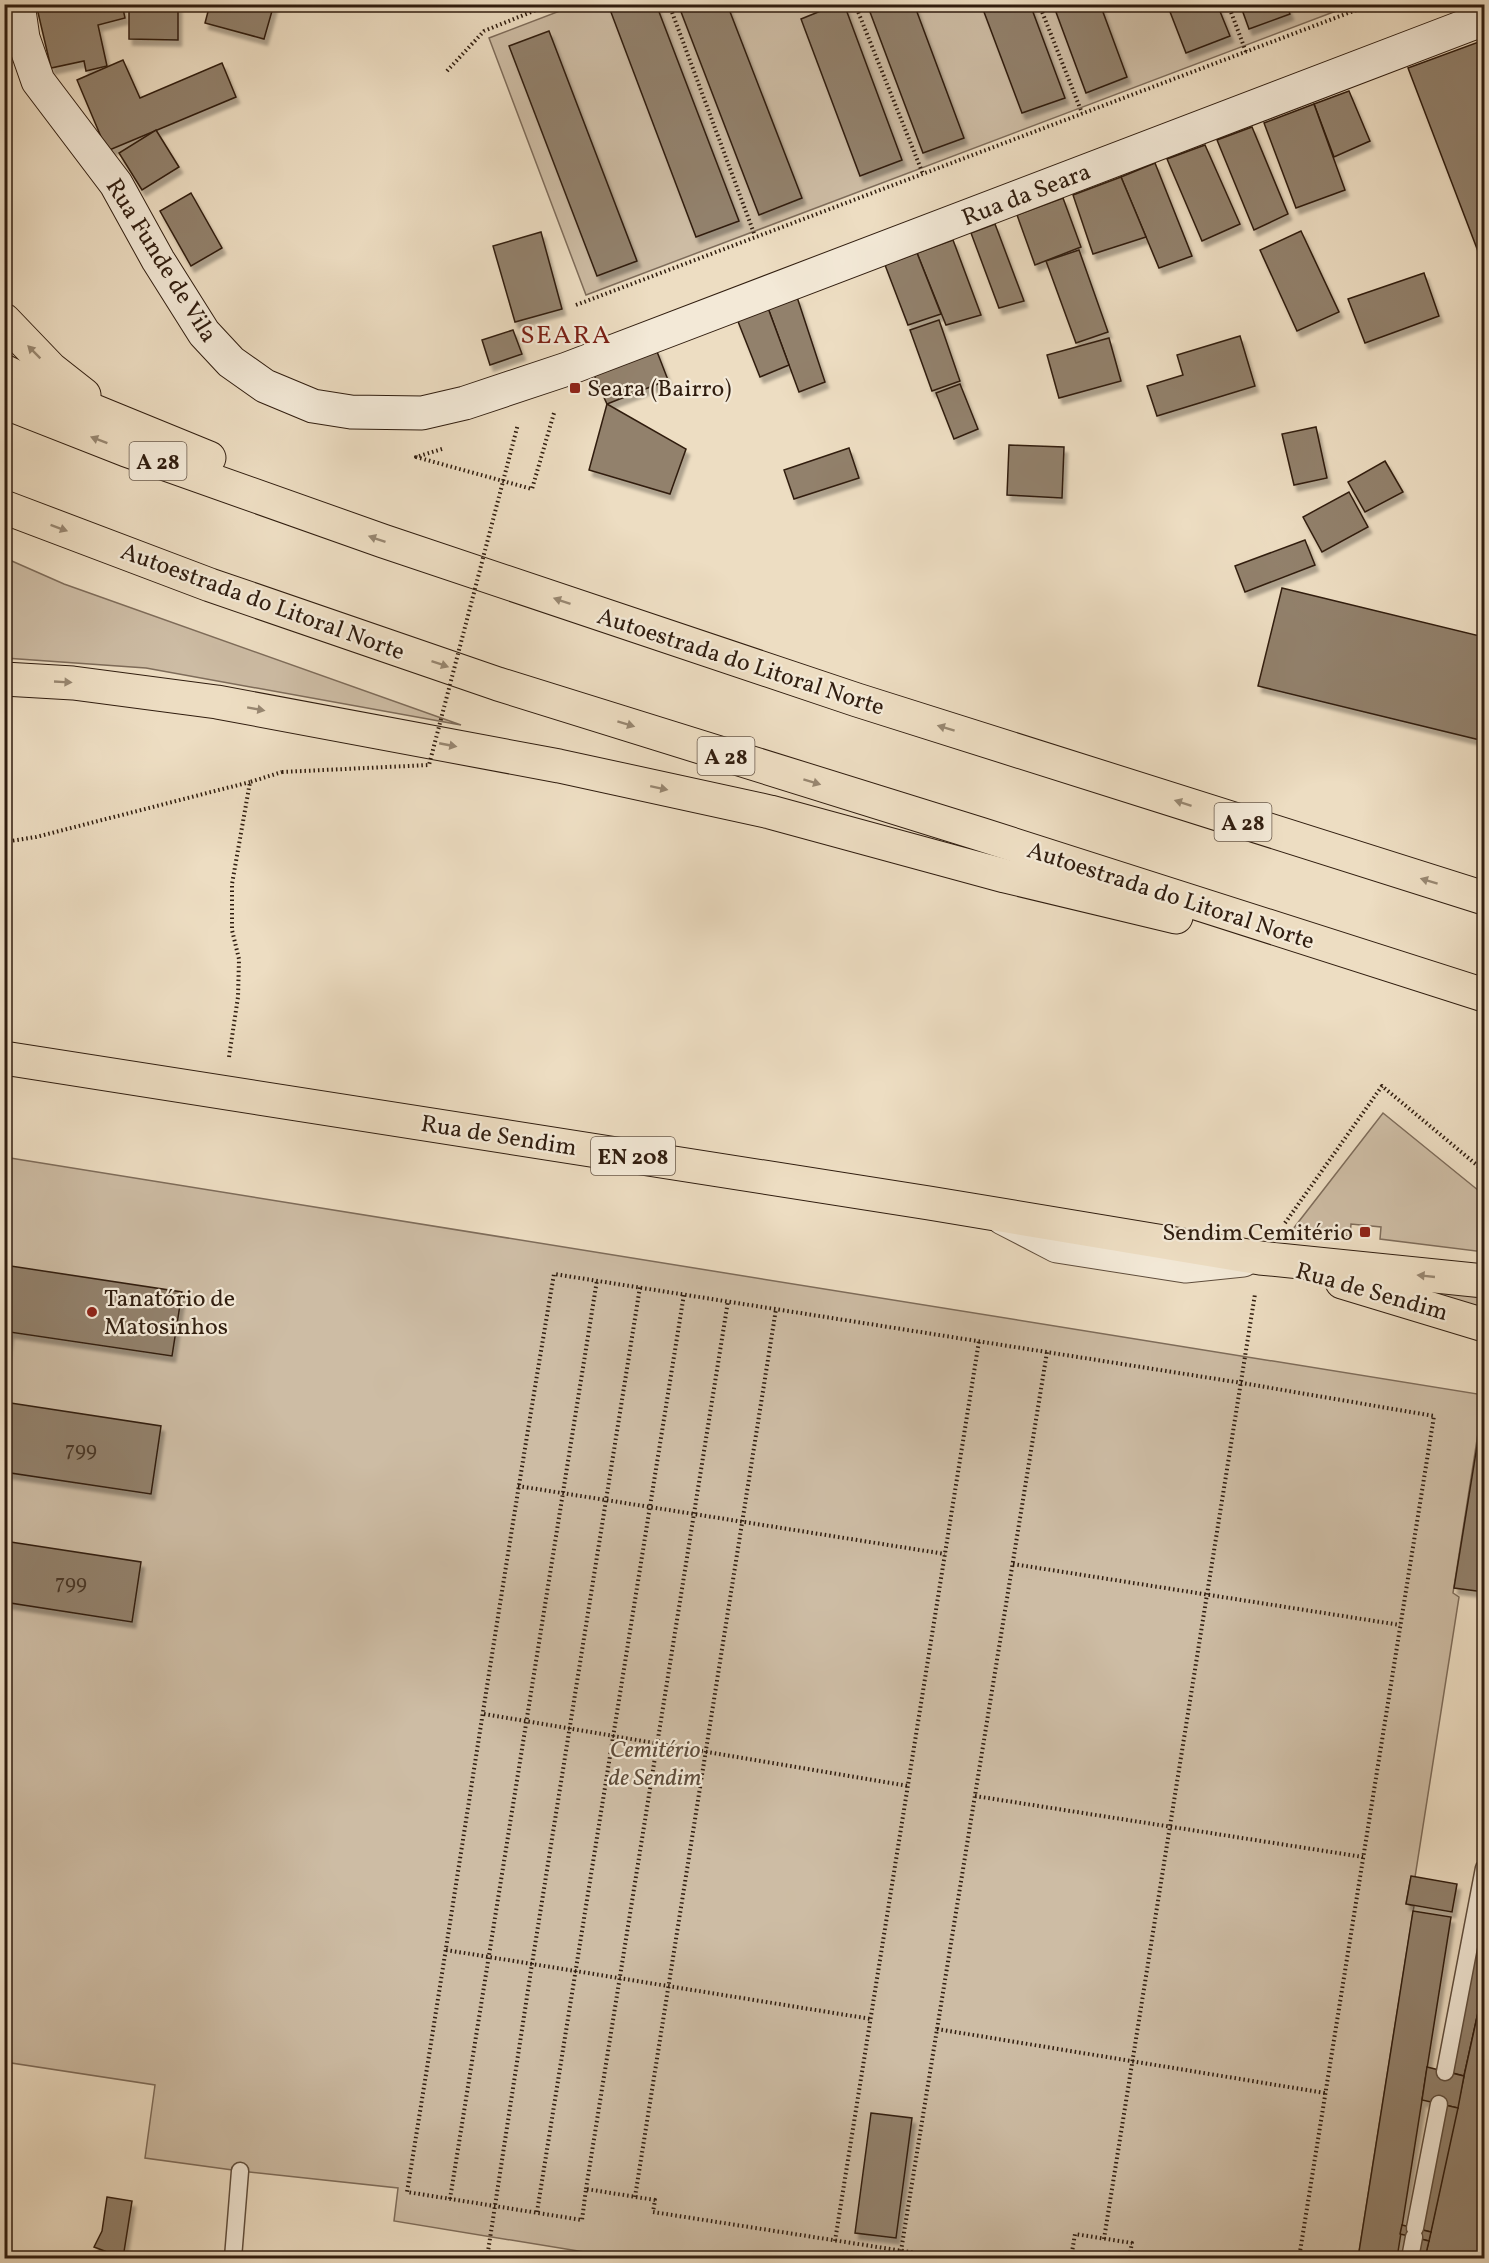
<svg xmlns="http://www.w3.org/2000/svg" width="1489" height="2263" font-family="Vollkorn,serif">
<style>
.green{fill:#cdbca4;stroke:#7e6c5a;stroke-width:1.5}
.building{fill:#92816c;stroke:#301d0f;stroke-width:1.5;filter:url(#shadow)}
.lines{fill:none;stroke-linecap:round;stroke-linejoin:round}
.lane-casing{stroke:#5f4d3c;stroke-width:19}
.street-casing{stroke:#5f4d3c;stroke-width:35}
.secondary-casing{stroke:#301d0f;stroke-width:35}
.primary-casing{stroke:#301d0f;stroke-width:35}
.highway-casing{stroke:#301d0f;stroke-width:35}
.path{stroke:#301d0f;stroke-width:4;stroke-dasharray:1.5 3;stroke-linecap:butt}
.lane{stroke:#f3e9d7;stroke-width:16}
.street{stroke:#f3e9d7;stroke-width:33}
.secondary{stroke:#f3e9d7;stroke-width:33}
.primary{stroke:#edddc2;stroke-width:33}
.highway{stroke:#edddc2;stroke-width:33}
.path-bridge{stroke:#301d0f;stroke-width:4;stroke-dasharray:1.5 3;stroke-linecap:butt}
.oneway{fill:#988771}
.poi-dot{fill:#8f2418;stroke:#f3e9d7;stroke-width:2}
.labels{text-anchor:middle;stroke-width:4.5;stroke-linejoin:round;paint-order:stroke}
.number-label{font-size:21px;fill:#483626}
.shield{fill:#f3e9d7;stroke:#6a5a4b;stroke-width:1.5}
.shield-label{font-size:22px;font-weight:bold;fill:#301d0f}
.street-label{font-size:24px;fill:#301d0f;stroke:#f3e9d7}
.poi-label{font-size:24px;fill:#301d0f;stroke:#f3e9d7;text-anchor:start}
.park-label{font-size:24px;font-style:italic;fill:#5f4d3c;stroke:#f3e9d7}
.neighbourhood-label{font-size:26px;letter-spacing:1.5px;fill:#7a1f14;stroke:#f3e9d7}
</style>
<defs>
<filter id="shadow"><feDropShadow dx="3.5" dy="6" stdDeviation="1.5" flood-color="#0004"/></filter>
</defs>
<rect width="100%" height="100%" fill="#edddc2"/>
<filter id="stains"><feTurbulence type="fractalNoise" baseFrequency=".00333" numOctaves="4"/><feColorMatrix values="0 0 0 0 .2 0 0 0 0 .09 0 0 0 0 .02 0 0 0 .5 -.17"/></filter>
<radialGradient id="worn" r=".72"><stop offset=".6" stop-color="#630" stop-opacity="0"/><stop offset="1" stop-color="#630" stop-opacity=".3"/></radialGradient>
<g class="green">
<polygon points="578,4 1352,5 586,295 489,38"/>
<polygon points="5,558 64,584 461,725 146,668 5,658"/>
<polygon points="1383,1113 1484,1195 1484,1252 1380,1239 1381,1227 1351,1224 1350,1236 1293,1229"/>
<polygon points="4,1157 1484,1395 1453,1593 1459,1597 1415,1877 1411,1877 1406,1904 1414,1906 1358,2258 621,2258 394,2221 398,2188 240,2171 145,2158 155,2085 5,2062"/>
<polygon points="1338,1275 1484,1296 1484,1315"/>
</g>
<g class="building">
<polygon points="36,4 122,4 125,18 98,25 107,66 86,71 84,61 51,68"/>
<polygon points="129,4 178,4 178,40 129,39"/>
<polygon points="210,4 274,4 264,39 205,23"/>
<polygon points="616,4 656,4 739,221 696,237 609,7"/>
<polygon points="678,4 727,4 802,198 759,215"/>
<polygon points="838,4 844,4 902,160 860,176 801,19"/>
<polygon points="867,4 914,4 964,138 923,153"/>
<polygon points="981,4 1030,4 1065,98 1022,113"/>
<polygon points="1053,4 1100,4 1127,77 1086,93"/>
<polygon points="1167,4 1217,4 1230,36 1186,53"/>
<polygon points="1240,4 1286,4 1290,14 1249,29"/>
<polygon points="549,31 637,261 597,276 509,46"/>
<polygon points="1484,40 1484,267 1408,68"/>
<polygon points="123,60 140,98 222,63 236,97 107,151 77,80"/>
<polygon points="1349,91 1370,141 1334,157 1314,104"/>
<polygon points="1314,104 1345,190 1296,208 1264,123"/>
<polygon points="1252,127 1288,214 1254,230 1217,140"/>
<polygon points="156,130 179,167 142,190 119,153"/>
<polygon points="1205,145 1240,224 1202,241 1167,159"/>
<polygon points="1155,163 1192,256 1159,268 1121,177"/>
<polygon points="1121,177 1146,237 1093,254 1073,195"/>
<polygon points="191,193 222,248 191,266 160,211"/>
<polygon points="1063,198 1081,247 1035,265 1017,215"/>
<polygon points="995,224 1024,301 999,308 971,233"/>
<polygon points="1301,231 1339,312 1297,331 1260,250"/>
<polygon points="541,232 562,309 515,322 493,246"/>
<polygon points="953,240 981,315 946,325 917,253"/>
<polygon points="1079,250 1108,332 1076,343 1046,261"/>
<polygon points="917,253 941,314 908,325 885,265"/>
<polygon points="1424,273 1439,316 1365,343 1348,299"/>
<polygon points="797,297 825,382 799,392 768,308"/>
<polygon points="768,308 789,365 760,377 737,319"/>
<polygon points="939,320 960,381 932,391 910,330"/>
<polygon points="513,330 522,354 490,365 482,340"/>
<polygon points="1240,336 1255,386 1157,416 1147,386 1183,375 1177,355"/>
<polygon points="1109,338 1121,381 1059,398 1047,355"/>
<polygon points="656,349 668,380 607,404 593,373"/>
<polygon points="960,384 978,429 954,439 936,393"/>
<polygon points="607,404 686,449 670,494 589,470"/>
<polygon points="1316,427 1327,478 1294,485 1282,434"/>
<polygon points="1009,445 1064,447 1062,498 1007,495"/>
<polygon points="849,448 859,478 794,499 784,470"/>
<polygon points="1385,461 1403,492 1365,512 1348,482"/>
<polygon points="1349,492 1368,527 1322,552 1303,517"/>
<polygon points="1305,540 1315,565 1245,592 1235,566"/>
<polygon points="1282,588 1484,637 1484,741 1258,686"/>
<polygon points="4,1265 182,1292 172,1356 10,1332 4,1365"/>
<polygon points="4,1402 161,1426 151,1494 4,1472"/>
<polygon points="1484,1403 1484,1592 1454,1588"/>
<polygon points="4,1541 141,1562 132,1622 4,1602"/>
<polygon points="1411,1876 1457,1884 1452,1912 1406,1904"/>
<polygon points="1484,1905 1484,1985 1464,2076 1449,2072"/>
<polygon points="1413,1911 1451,1917 1397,2258 1358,2258"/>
<polygon points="1484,1985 1484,2258 1425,2258 1464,2076"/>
<polygon points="1427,2067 1464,2076 1458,2108 1422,2100"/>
<polygon points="1445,2105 1458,2108 1431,2232 1419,2229"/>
<polygon points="871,2113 912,2118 896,2238 855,2233"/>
<polygon points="107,2197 132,2201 123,2258 94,2247 102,2231"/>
<polygon points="1402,2225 1431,2232 1429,2241 1400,2234"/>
<polygon points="1417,2238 1429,2241 1425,2258 1413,2258"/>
</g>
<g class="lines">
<defs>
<g id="lane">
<polyline points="1445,2072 1484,1868"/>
<polyline points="1415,2228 1439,2104"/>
<polyline points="233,2258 240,2171"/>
<polyline points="1410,2258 1414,2237"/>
</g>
<polyline id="street" points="1003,1218 1057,1246 1185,1266 1243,1260"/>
<polyline id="secondary" points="18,4 23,38 38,81 116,184 158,260 204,333 231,362 265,386 313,406 351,412 422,413 465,403 567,369 1484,19"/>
<g id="primary">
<polyline points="4,1058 929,1203 1260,1258 1484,1281"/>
<polyline points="1342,1282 1484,1325"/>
</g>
<g id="highway">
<polyline points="4,320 51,369 84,395"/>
<polyline points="4,371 45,391 209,458"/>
<polyline points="4,402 126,450 383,541 857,700 1484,898"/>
<polyline points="4,507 210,585 498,684 980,834 1484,995"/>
<polyline points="4,679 73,683 217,702 559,766 770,812 1005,876 1176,917"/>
</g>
</defs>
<use href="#lane" class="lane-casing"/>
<use href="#street" class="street-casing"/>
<use href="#secondary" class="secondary-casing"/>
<use href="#primary" class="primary-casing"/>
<use href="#highway" class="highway-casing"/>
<g class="path">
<polyline points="669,4 755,236"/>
<polyline points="855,4 923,174"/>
<polyline points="1039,4 1082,113"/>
<polyline points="1228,4 1246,52"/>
<polyline points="447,71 484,31 551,4"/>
<polyline points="576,305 1372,4"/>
<polyline points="442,449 416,457 532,489 554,413"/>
<polyline points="4,842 36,837 250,782"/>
<polyline points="229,1057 238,997 239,959 232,930 232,884 250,782 282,772"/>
<polyline points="1285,1223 1382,1086 1484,1171"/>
<polyline points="518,1486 945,1554"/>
<polyline points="1013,1564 1400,1625"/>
<polyline points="484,1714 908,1786"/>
<polyline points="975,1796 1363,1857"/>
<polyline points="446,1950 871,2019"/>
<polyline points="937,2029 1325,2093"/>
<polyline points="586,2189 728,1301"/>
<polyline points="635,2197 776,1309"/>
<polyline points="450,2199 597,1280"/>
<polyline points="537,2212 684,1294"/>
<polyline points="1104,2239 1255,1294"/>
<polyline points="835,2241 979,1341"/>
<polyline points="901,2251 1047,1352"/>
<polyline points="487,2258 532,1964 640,1287"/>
<path d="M 948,2258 L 653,2212 L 655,2200 L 586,2189 L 582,2220 L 407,2192 C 457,1886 502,1579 554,1274 L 1242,1383 L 1434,1416 L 1299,2258"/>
<polyline points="1071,2258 1075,2234 1132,2243 1129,2258"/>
</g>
<use href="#lane" class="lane"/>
<use href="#street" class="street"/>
<use href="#secondary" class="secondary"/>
<use href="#primary" class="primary"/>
<use href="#highway" class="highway"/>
<polyline class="path-bridge" points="282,772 429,765 518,424"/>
</g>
<defs><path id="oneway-solid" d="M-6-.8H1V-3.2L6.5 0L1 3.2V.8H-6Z" transform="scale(1.5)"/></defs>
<g class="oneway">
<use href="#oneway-solid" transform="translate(34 352) rotate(-135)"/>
<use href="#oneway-solid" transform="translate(99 440) rotate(-159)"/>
<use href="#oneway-solid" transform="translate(59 528) rotate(20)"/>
<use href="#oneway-solid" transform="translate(377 539) rotate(-161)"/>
<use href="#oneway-solid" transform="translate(562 601) rotate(-161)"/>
<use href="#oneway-solid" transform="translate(440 664) rotate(19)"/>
<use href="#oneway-solid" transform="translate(63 682) rotate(3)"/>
<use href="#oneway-solid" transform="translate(256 709) rotate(10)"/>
<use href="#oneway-solid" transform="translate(626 724) rotate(17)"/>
<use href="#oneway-solid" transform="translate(946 728) rotate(-163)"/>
<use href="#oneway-solid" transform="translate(448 745) rotate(11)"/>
<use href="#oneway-solid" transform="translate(812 782) rotate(17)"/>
<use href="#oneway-solid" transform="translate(659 788) rotate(12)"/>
<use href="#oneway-solid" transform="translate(1183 803) rotate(-162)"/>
<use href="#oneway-solid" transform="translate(1429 881) rotate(-163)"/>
<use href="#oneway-solid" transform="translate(1426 1276) rotate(-174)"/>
</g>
<g class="poi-dot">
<rect x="569" y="382" width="12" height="12" rx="3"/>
<rect x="1359" y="1226" width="12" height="12" rx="3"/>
<circle cx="92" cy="1312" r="6"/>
</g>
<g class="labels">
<g class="number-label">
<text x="81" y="1456">799</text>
<text x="71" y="1589">799</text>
</g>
<g class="shield">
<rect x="129.5" y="442" width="57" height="38" rx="4.5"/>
<rect x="697.5" y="737" width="57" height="38" rx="4.5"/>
<rect x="1214.5" y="803" width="57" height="38" rx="4.5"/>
<rect x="591" y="1137" width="84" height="38" rx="4.5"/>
</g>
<g class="shield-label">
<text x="158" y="469">A 28</text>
<text x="726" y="764">A 28</text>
<text x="1243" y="830">A 28</text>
<text x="633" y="1164">EN 208</text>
</g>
<g class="street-label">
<text transform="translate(1026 194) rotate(-21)" y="8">Rua da Seara</text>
<text transform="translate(162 260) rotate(58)" y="8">Rua Funde de Vila</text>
<text transform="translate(263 601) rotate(20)" y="8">Autoestrada do Litoral Norte</text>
<text transform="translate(741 661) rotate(18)" y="8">Autoestrada do Litoral Norte</text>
<text transform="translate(1171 895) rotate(18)" y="8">Autoestrada do Litoral Norte</text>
<text transform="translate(499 1135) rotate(9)" y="8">Rua de Sendim</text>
<text transform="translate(1372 1291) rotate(16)" y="8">Rua de Sendim</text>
</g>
<g class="poi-label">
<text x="587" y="396">Seara (Bairro)</text>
<text x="1353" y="1240" text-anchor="end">Sendim Cemitério</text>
<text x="104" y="1306">Tanatório de<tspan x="104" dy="28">Matosinhos</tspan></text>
</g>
<g class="park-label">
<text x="655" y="1757">Cemitério<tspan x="655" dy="28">de Sendim</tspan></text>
</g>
<g class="neighbourhood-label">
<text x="566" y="343">SEARA</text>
</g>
</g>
<rect width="1489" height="2263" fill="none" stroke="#edddc2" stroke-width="24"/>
<rect x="6" y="6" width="1477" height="2251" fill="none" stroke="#301d0f" stroke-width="3"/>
<rect x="12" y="12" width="1465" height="2239" fill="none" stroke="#301d0f" stroke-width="1.5"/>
<rect width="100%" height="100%" filter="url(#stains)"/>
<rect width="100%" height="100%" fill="url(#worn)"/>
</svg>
